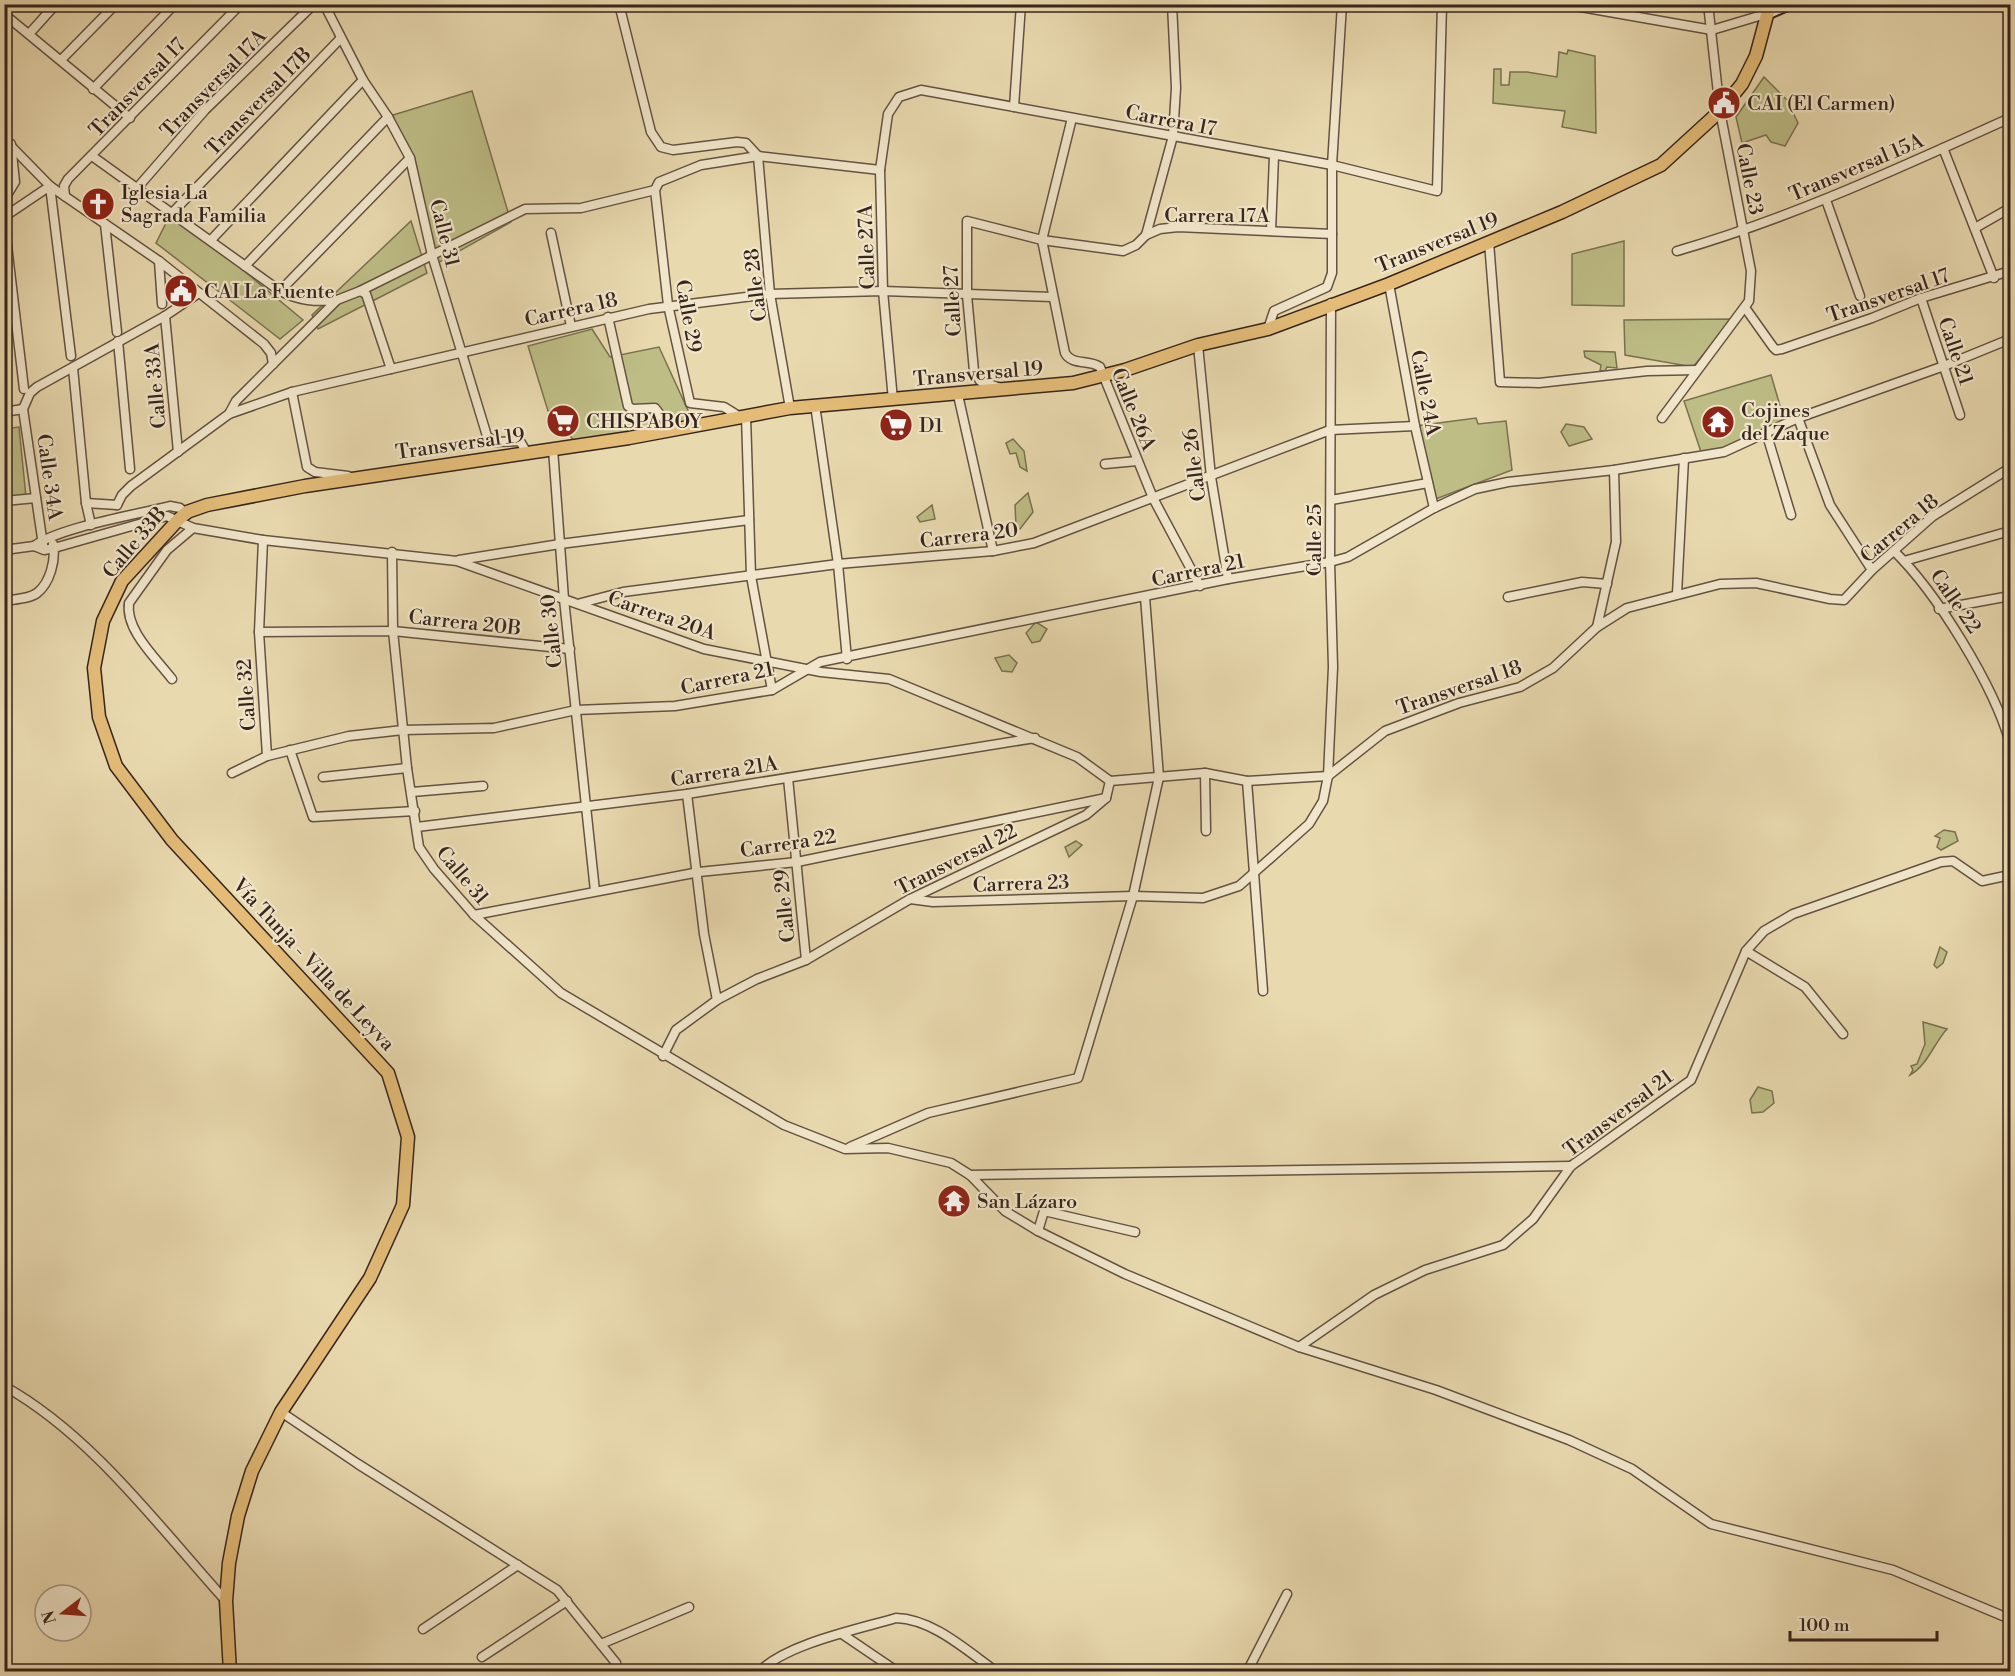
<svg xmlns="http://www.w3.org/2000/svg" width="2015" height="1676" font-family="'Libre Bodoni',serif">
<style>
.green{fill:#bebd86;stroke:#7a7152;stroke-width:1.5}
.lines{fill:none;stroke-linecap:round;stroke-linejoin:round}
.street-casing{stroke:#645242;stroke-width:11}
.secondary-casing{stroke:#37251d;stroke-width:14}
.primary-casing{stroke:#37251d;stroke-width:15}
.street{stroke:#f1e6cb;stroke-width:8}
.secondary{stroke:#f1e6cb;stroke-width:10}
.primary{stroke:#e4bc78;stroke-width:12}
.labels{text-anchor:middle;stroke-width:4.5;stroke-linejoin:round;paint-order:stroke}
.street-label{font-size:20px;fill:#37251d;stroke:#f1e6cb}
.poi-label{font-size:20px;fill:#37251d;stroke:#f1e6cb;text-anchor:start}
</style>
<rect width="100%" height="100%" fill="#e9d9af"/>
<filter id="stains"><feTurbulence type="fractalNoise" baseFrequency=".00333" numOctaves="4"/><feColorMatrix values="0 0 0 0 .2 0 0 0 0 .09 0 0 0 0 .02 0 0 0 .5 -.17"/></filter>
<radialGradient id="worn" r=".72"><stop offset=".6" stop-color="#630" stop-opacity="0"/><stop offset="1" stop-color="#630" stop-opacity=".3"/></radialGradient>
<g class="green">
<polygon points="1568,50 1595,56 1596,133 1562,127 1565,111 1493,103 1494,69 1501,69 1501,85 1509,85 1510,72 1527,72 1557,77 1559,52 1567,54"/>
<polygon points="1764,77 1787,100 1798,123 1785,146 1771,142 1766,135 1742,143 1736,117"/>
<polygon points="472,91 511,222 436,264 393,115"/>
<polygon points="172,211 303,320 280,339 156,243"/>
<polygon points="411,221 427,273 318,329 312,315"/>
<polygon points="1624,241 1624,306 1572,305 1572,254"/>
<polygon points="1732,319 1693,367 1625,355 1624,320"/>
<polygon points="592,329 610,357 659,347 696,428 578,447 566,430 559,409 548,411 528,346"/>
<polygon points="1584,351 1615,352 1617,368 1607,367 1605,371 1600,371 1601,365 1585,357"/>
<polygon points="1771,375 1786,426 1703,458 1684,401"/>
<polygon points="1476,418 1478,424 1506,421 1512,470 1433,500 1416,426"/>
<polygon points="1566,424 1584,427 1592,439 1569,446 1561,432"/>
<polygon points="19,427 26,497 5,499 4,429"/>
<polygon points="1013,439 1024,451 1027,471 1020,467 1016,453 1010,454 1006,443"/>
<polygon points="1028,493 1033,512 1020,529 1016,526 1015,505"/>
<polygon points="932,505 935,519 920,522 917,517"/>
<polygon points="1036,622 1047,629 1040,641 1032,643 1026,633"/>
<polygon points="1009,655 1017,663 1012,672 1002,671 995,658"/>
<polygon points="1944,830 1955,832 1958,841 1941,850 1937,847 1940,838 1935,836"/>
<polygon points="1076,841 1082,845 1069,857 1065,847"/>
<polygon points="1940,947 1947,952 1943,963 1937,968 1934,965"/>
<path d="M 1923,1022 L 1947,1029 C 1934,1043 1927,1066 1910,1075 L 1913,1070 L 1911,1066 L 1917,1064 L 1925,1044 Z"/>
<polygon points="1758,1087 1772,1091 1774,1103 1763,1112 1752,1113 1750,1100"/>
</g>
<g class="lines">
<defs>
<g id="street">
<polyline points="324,4 363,80 388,117 410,158 432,255 487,436 494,442 520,441 527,453"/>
<polyline points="619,4 651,132 661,147 673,150 737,142 746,143 758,156 770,294 790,408"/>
<polyline points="1564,4 1712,30 1769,13"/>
<polyline points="4,14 130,118"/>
<polyline points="29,34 56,4"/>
<polyline points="61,60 116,4"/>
<polyline points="93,89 175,4"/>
<polyline points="1014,107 1021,4"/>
<path d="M 1072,118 L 1042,240 L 1065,353 C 1072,366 1089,359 1100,367 L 1153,498 L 1200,586"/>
<polyline points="4,139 50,186 159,261 264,344 271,353 273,364"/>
<polyline points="1943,148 1994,278"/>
<path d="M 92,156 L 280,291 C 300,301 315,302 337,300 L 236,401 L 229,414"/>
<polyline points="138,187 205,110 314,4"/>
<polyline points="65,196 64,186 68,179 241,4"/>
<polyline points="4,200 15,182 11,144"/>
<polyline points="1826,200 1860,296"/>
<polyline points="173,212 340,39"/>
<polyline points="4,217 50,186 71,356"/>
<polyline points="4,220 24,389"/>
<polyline points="105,224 117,332"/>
<polyline points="1975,228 2010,208"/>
<polyline points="1271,231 1274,156"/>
<polyline points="551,233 571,326"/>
<polyline points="1146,235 1173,136 1176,88 1172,4"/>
<polyline points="211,240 363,80"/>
<polyline points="1489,242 1500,382 1539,383 1647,371 1697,370"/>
<path d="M 1677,251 C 1792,218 1901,167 2010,118"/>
<polyline points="159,261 162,304"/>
<polyline points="245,266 388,117"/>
<polyline points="1389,284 1415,426 1434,508"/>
<polyline points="280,291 410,158"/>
<polyline points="360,291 525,209 581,208 655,190"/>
<polyline points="1921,298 1960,415"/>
<polyline points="337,300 360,291 366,294 391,369"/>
<polyline points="1746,309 1773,347 1776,350 1782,349 1872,318 1921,298 2010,271"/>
<polyline points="165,316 178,452"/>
<polyline points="608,317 628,406 632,409 655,408 672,430"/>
<polyline points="1268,329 1274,311 1327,287 1332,273 1332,165 1342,4"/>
<polyline points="118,341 130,469"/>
<polyline points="1198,345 1211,477 1228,579"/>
<polyline points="73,368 86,503 91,525"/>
<polyline points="1001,388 980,381 974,371 967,295 967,221 1042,240 1123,251 1136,245 1146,235 1160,229 1178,227 1332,234"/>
<polyline points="292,392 307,467 315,472 348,476"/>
<polyline points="958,395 993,551"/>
<polyline points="893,400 883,291 880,170 888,114 899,97 921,90 1332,165 1437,191 1442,4"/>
<polyline points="815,405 838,564 847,659"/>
<polyline points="23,409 30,393 37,387 165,316 199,293"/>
<polyline points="23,409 43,545"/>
<polyline points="4,412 23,409"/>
<polyline points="746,416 751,576 772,690"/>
<polyline points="740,417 724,407 690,403 668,305 655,190 659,182 701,165 758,156 880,170"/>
<polyline points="1662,418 1749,301 1751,271 1720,111 1708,4"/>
<polyline points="1798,418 1830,505 1872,570"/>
<polyline points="1766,432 1791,515"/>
<polyline points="553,449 564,599 595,891"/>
<polyline points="1105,464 1137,461"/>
<polyline points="1331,500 1428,483"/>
<polyline points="4,501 36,498"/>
<polyline points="86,503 117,505"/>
<polyline points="117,505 122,495 131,486 229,414 292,392 649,309 770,294 883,291 1052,297"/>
<polyline points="263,540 259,632 267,756"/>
<path d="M 34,546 C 61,527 135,515 170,506 L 180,508 L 187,515"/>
<polyline points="4,550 34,546 44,550 54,548 167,516 193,528 263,540 457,561 704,649 821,672 889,679 1077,757 1110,781"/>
<path d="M 1894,551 C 1937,593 1994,686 2010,743"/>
<polyline points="392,552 393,631 407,768 419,847 434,869 474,915 561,993 784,1125 845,1149 888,1148 951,1163 970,1175 1005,1211 1038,1231 1125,1274 1299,1347 1436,1390 1569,1440 1632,1469 1711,1524 1893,1570 2010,1619"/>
<polyline points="459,560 560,544 749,520"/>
<polyline points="1904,561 2010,531"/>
<polyline points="1677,594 1684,458"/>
<polyline points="1508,597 1582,582 1607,584"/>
<path d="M 4,601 C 15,599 29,599 37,593 C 50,583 56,560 53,544"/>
<polyline points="581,603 623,592 838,564 993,551 1034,543 1330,430 1415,426"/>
<polyline points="1939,609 2010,596"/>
<polyline points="1597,627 1616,542 1614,470"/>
<polyline points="259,632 393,631 570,649"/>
<path d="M 172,679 C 156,658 125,630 129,603 L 167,550 L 193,528"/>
<polyline points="290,750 313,817 415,811"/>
<polyline points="232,773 267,756 349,736 403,730 494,728 576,710 675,706 772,690 820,662 1228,579 1330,562 1348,557 1434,508 1475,489 1508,482 1614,470 1724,452 1798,418 1944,366 2010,339"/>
<polyline points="1205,773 1206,831"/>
<polyline points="1328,776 1385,731 1459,703 1520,687 1553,668 1597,627 1627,608 1720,584 1756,583 1830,599 1844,600 1872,570 1933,516 2010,468"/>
<polyline points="323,777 407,768"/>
<polyline points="788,778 806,960"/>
<polyline points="1110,781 1205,773 1247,781 1328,776"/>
<polyline points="1247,781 1263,991"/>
<polyline points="412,792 483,786"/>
<polyline points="687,794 704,934 717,1000"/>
<polyline points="417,827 687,794 1035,738"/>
<polyline points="910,899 933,902 1133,896 1203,898 1239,886 1309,824 1323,801 1328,776 1333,667 1330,562 1331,303"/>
<polyline points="474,915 699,872 797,862 1106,798"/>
<polyline points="1746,951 1805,987 1843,1034"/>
<polyline points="663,1056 676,1030 717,1000 757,979 806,960 910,899 1086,815 1106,798 1110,781"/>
<polyline points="850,1147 928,1113 1078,1078 1133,896 1159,777 1145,597"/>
<polyline points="970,1175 1571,1166"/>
<polyline points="1038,1231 1044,1211 1135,1232"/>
<polyline points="1299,1347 1374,1295 1425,1270 1503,1245 1533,1219 1571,1166 1691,1080 1746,951 1764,931 1793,914 1941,862 1953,861 1982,881 2010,875"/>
<path d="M 4,1386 C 92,1435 159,1527 226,1601"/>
<polyline points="281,1412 358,1464 557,1590 616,1663"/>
<polyline points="423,1629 518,1565"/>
<polyline points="842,1634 898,1672"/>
<polyline points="601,1644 689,1607"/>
<polyline points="482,1657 567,1601"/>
<path d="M 759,1672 C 785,1644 859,1629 896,1618 C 933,1619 967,1651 997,1672"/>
<polyline points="1247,1672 1287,1594"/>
</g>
<polyline id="secondary" points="1769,13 1789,4"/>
<polyline id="primary" points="230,1672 226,1601 229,1563 238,1516 252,1471 281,1412 370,1278 403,1205 408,1137 388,1073 172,840 116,766 99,717 94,668 103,621 122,581 178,520 187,512 207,505 305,486 629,438 790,408 1073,383 1125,370 1198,345 1268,329 1389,284 1562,212 1661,165 1720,111 1742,84 1756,56 1770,4"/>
</defs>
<use href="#street" class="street-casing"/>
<use href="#secondary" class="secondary-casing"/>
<use href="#primary" class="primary-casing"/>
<use href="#street" class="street"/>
<use href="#secondary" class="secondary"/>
<use href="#primary" class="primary"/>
</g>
<defs>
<symbol id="civic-disc" viewBox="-11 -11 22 22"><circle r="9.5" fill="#8f2418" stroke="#f1e6cb"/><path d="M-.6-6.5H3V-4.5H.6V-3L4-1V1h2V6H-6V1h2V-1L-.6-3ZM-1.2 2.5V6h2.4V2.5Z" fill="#fff"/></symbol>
<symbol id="church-disc" viewBox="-11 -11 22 22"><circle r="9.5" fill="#8f2418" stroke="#f1e6cb"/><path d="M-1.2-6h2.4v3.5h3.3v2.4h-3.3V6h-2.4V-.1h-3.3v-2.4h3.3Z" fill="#fff"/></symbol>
<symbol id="supermarket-disc" viewBox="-11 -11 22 22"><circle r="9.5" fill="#8f2418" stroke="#f1e6cb"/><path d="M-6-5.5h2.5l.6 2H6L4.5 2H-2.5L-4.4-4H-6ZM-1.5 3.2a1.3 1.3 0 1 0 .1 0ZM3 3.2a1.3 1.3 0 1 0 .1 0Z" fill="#fff"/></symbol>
<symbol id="temple-disc" viewBox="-11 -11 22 22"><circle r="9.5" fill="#8f2418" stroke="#f1e6cb"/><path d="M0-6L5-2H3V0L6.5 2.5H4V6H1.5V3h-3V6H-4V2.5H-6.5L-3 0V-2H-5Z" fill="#fff"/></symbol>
</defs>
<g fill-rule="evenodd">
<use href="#civic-disc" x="1705" y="84" width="38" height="38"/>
<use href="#church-disc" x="79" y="185" width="38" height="38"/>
<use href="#civic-disc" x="162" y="272" width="38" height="38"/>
<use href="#supermarket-disc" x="544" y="402" width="38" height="38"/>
<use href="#temple-disc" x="1699" y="403" width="38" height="38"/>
<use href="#supermarket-disc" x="877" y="406" width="38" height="38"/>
<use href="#temple-disc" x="935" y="1182" width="38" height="38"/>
</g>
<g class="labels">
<g class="street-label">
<text transform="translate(213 83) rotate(-46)" y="7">Transversal 17A</text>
<text transform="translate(137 87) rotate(-46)" y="7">Transversal 17</text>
<text transform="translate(258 101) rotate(-46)" y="7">Transversal 17B</text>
<text transform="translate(1171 120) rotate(11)" y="7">Carrera 17</text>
<text transform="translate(1856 167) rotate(-23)" y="7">Transversal 15A</text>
<text transform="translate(1750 179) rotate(79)" y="7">Calle 23</text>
<text x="1217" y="222">Carrera 17A</text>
<text transform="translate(445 233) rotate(76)" y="7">Calle 31</text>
<text transform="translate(1437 242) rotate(-22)" y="7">Transversal 19</text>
<text transform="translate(866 247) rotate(-92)" y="7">Calle 27A</text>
<text transform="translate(755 285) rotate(-97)" y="7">Calle 28</text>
<text transform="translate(1888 295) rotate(-19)" y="7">Transversal 17</text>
<text transform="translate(952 301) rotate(-93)" y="7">Calle 27</text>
<text transform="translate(571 309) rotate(-13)" y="7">Carrera 18</text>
<text transform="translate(689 316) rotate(80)" y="7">Calle 29</text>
<text transform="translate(1956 351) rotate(71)" y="7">Calle 21</text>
<text transform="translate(978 373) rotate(-5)" y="7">Transversal 19</text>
<text transform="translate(155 386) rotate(-95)" y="7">Calle 33A</text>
<text transform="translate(1426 393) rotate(79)" y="7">Calle 24A</text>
<text transform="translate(1134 409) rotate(68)" y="7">Calle 26A</text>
<text transform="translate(460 443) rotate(-8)" y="7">Transversal 19</text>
<text transform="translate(1194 465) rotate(-97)" y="7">Calle 26</text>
<text transform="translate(50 477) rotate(82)" y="7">Calle 34A</text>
<text transform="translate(1899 528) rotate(-40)" y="7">Carrera 18</text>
<text transform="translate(969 535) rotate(-7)" y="7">Carrera 20</text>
<text transform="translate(1314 540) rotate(-90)" y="7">Calle 25</text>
<text transform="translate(134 542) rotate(-50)" y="7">Calle 33B</text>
<text transform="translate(1198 570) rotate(-12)" y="7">Carrera 21</text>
<text transform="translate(1956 601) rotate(55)" y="7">Calle 22</text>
<text transform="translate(662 615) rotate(19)" y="7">Carrera 20A</text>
<text transform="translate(465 622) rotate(6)" y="7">Carrera 20B</text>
<text transform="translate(551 631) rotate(-96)" y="7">Calle 30</text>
<text transform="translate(727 678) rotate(-12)" y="7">Carrera 21</text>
<text transform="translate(1459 687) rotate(-19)" y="7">Transversal 18</text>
<text transform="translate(246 695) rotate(-94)" y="7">Calle 32</text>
<text transform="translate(724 771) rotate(-9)" y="7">Carrera 21A</text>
<text transform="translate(788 843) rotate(-9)" y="7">Carrera 22</text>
<text transform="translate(956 859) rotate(-27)" y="7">Transversal 22</text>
<text transform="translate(463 875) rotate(50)" y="7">Calle 31</text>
<text transform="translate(1021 883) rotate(-2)" y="7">Carrera 23</text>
<text transform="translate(784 906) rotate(-96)" y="7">Calle 29</text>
<text transform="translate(314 964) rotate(47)" y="7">Vía Tunja - Villa de Leyva</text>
<text transform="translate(1618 1113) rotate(-37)" y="7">Transversal 21</text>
</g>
<g class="poi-label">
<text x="1747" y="110">CAI (El Carmen)</text>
<text x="121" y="199">Iglesia La<tspan x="121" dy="23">Sagrada Familia</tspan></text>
<text x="204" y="298">CAI La Fuente</text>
<text x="1741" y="417">Cojines<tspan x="1741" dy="23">del Zaque</tspan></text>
<text x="586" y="428">CHISPABOY</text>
<text x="919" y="432">D1</text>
<text x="977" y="1208">San Lázaro</text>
</g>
</g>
<rect width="2015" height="1676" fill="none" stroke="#e9d9af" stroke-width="24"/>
<rect x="6" y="6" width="2003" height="1664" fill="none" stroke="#37251d" stroke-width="3"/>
<rect x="12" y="12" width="1991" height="1652" fill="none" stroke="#37251d" stroke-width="1.5"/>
<g transform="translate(63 1613) rotate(253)"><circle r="28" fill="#f1e6cb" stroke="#a79985" stroke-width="1.5"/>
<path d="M0-4.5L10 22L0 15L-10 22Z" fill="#8f2418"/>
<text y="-9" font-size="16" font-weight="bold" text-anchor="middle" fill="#37251d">N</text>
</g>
<path d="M1790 1631v9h147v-9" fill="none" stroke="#37251d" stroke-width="3"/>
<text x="1799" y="1631" font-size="18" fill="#37251d" stroke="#f1e6cb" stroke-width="4.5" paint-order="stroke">100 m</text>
<rect width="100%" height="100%" filter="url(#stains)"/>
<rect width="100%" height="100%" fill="url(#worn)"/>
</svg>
